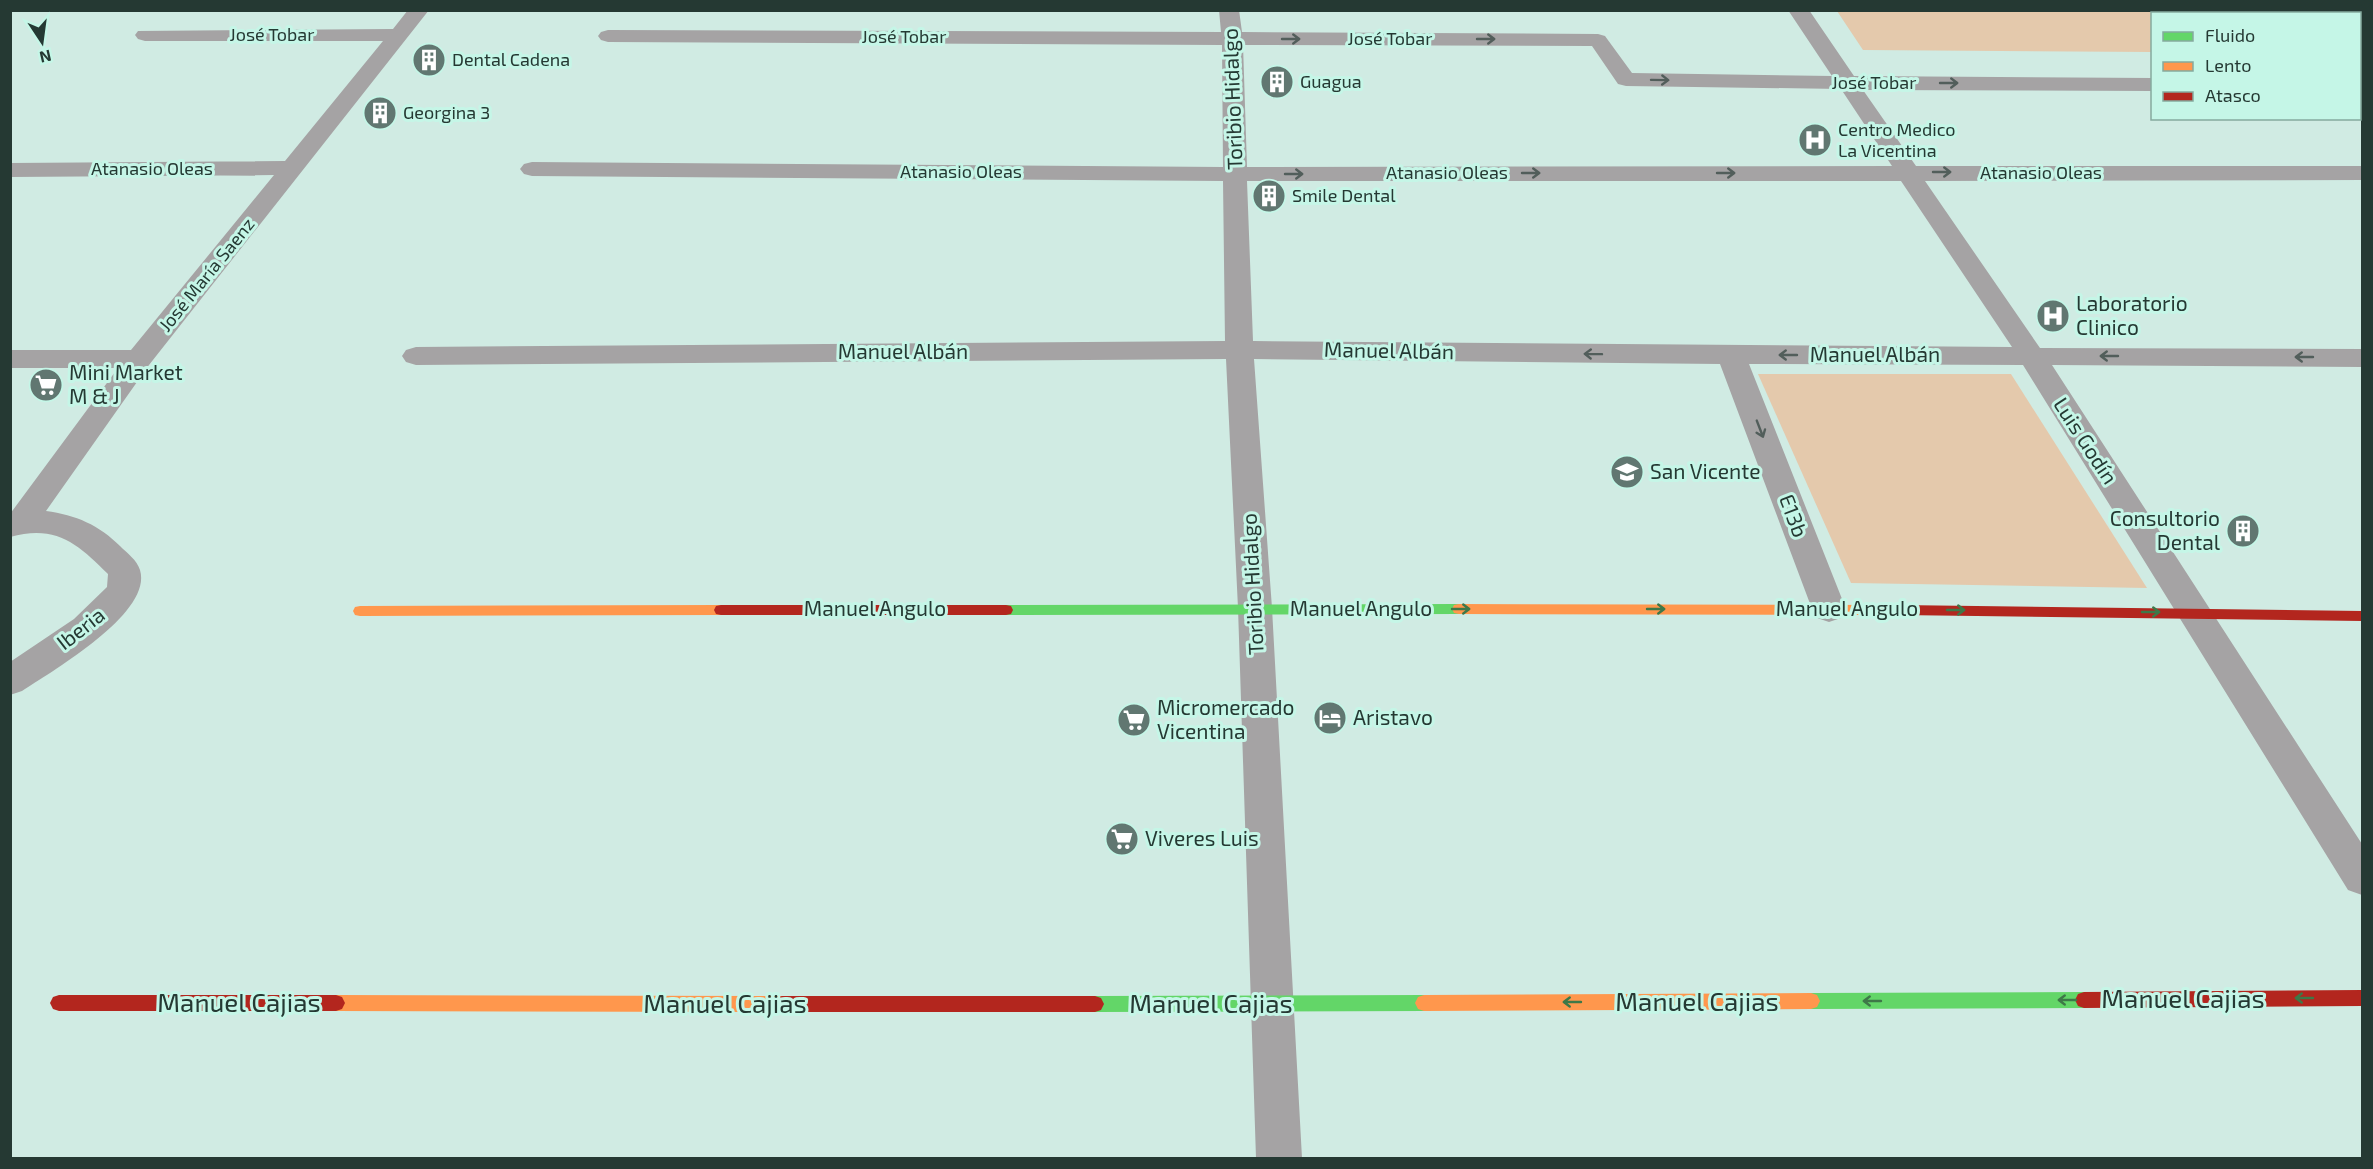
<svg xmlns="http://www.w3.org/2000/svg" width="2373" height="1169" font-family="'Exo 2',sans-serif">
<style>
.green{fill:#e4c9ac}
.lines{fill:none;stroke-linecap:round;stroke-linejoin:round}
.street{fill:#a5a3a4;fill-rule:evenodd}
.fast{fill:#63d668;fill-rule:evenodd}
.slow{fill:#ff974d;fill-rule:evenodd}
.jam{fill:#b3261e;fill-rule:evenodd}
.oneway{stroke:#525e5b}
.oneway2{stroke:#3e7848}
.labels{text-anchor:middle;stroke-width:6;stroke-linejoin:round;paint-order:stroke}
.far-street-label{font-size:18px;fill:#253933;stroke:#c5f6e7}
.far-poi-label{font-size:18px;fill:#253933;stroke:#c5f6e7;text-anchor:start}
.street-label{font-size:21px;fill:#253933;stroke:#c5f6e7}
.poi-label{font-size:21px;fill:#253933;stroke:#c5f6e7;text-anchor:start}
.near-street-label{font-size:26px;fill:#253933;stroke:#c5f6e7}
</style>
<rect width="100%" height="100%" fill="#d0ebe3"/>
<g class="green">
<polygon points="2312,11 2315,13 2152,14 2152,52 1863,50 1837,11"/>
<polygon points="1758,374 2011,374 2147,588 1851,583"/>
</g>
<g class="lines">
<g class="street">
<path d="M 408,10 L 429,10 L 149,365 L 46,511 C 76,515 99,525 120,546 C 127,553 137,560 140,570 C 153,613 52,671 22,691 L 10,695 L 10,662 L 74,619 L 107,587 L 108,574 C 78,544 56,524 10,537 L 10,514 L 118,368 L 10,368 L 10,350 L 131,350 L 274,175 L 10,177 L 10,163 L 285,161 L 383,41 L 145,41 L 138,39 L 135,35 L 138,31 L 393,29 Z"/>
<path d="M 1219,10 L 1239,10 L 1242,32 L 1598,34 L 1605,36 L 1632,73 L 1832,76 L 1788,10 L 1809,10 L 1854,76 L 2152,78 L 2152,91 L 1863,90 L 1916,166 L 2362,166 L 2362,180 L 1925,181 L 2040,348 L 2362,349 L 2362,367 L 2052,365 L 2362,844 L 2362,895 L 2348,890 L 2023,365 L 1749,364 L 1846,609 L 1841,618 L 1829,622 L 1817,618 L 1812,609 L 1720,364 L 1254,359 L 1272,608 L 1302,1158 L 1256,1158 L 1238,608 L 1226,359 L 416,365 L 406,362 L 402,356 L 406,350 L 416,347 L 1225,341 L 1223,181 L 532,176 L 524,174 L 520,169 L 524,164 L 532,162 L 1223,167 L 1222,45 L 608,42 L 601,40 L 598,36 L 601,32 L 608,30 L 1221,32 ZM 1243,45 L 1592,46 L 1618,84 L 1626,86 L 1841,89 L 1892,166 L 1247,167 ZM 1247,181 L 1901,181 L 2012,347 L 1253,341 Z"/>
<polygon points="2343,10 2362,10 2362,19 2360,19 2360,14 2345,14"/>
<polygon points="2360,77 2362,78 2362,91 2360,90"/>
</g>
<g class="fast">
<polygon points="1459,604 1464,605 1466,609 1464,613 1459,614 1006,615 1001,614 999,610 1001,606 1006,605"/>
<polygon points="2084,992 2090,994 2093,1000 2090,1006 2084,1008 1811,1009 1805,1007 1802,1001 1805,995 1811,993"/>
<polygon points="1424,995 1430,997 1433,1003 1430,1009 1424,1011 1095,1012 1089,1010 1086,1004 1089,998 1095,996"/>
</g>
<g class="slow">
<polygon points="1459,604 1899,605 1904,606 1906,610 1904,614 1899,615 1459,614 1454,613 1452,609 1454,605"/>
<polygon points="721,605 726,606 728,610 726,614 721,615 360,616 355,615 353,611 355,607 360,606"/>
<polygon points="1811,993 1817,995 1820,1001 1817,1007 1811,1009 1424,1011 1418,1009 1415,1003 1418,997 1424,995"/>
<polygon points="336,995 782,996 788,998 791,1004 788,1010 782,1012 336,1011 330,1009 327,1003 330,997"/>
</g>
<g class="jam">
<polygon points="721,605 1006,605 1011,606 1013,610 1011,614 1006,615 721,615 716,614 714,610 716,606"/>
<polygon points="1899,605 2362,611 2362,621 1899,615 1894,614 1892,610 1894,606"/>
<polygon points="2362,990 2362,1006 2084,1008 2078,1006 2075,1000 2078,994 2084,992"/>
<polygon points="59,995 336,995 342,997 345,1003 342,1009 336,1011 59,1011 53,1009 50,1003 53,997"/>
<polygon points="782,996 1095,996 1101,998 1104,1004 1101,1010 1095,1012 782,1012 776,1010 773,1004 776,998"/>
</g>
</g>
<defs><path id="oneway-shaft" d="M-6 0H5M1.5-3L5.5 0L1.5 3" fill="none" stroke-width="1.6" stroke-linecap="round" stroke-linejoin="round" transform="scale(1.5)"/></defs>
<g class="oneway">
<use href="#oneway-shaft" transform="translate(1291 39)"/>
<use href="#oneway-shaft" transform="translate(1486 39)"/>
<use href="#oneway-shaft" transform="translate(1660 80) rotate(1)"/>
<use href="#oneway-shaft" transform="translate(1949 83)"/>
<use href="#oneway-shaft" transform="translate(1942 172)"/>
<use href="#oneway-shaft" transform="translate(1531 173)"/>
<use href="#oneway-shaft" transform="translate(1726 173)"/>
<use href="#oneway-shaft" transform="translate(1294 174)"/>
<use href="#oneway-shaft" transform="translate(1593 354) rotate(-179)"/>
<use href="#oneway-shaft" transform="translate(1788 355) rotate(-180)"/>
<use href="#oneway-shaft" transform="translate(2109 356) rotate(-180)"/>
<use href="#oneway-shaft" transform="translate(2304 357) rotate(-180)"/>
<use href="#oneway-shaft" transform="translate(1760 429) rotate(69)"/>
</g>
<g class="oneway2">
<use href="#oneway-shaft" transform="translate(1461 609)"/>
<use href="#oneway-shaft" transform="translate(1656 609)"/>
<use href="#oneway-shaft" transform="translate(1956 610)"/>
<use href="#oneway-shaft" transform="translate(2151 612)"/>
<use href="#oneway-shaft" transform="translate(2304 998) rotate(180)"/>
<use href="#oneway-shaft" transform="translate(2067 1000) rotate(180)"/>
<use href="#oneway-shaft" transform="translate(1872 1001) rotate(180)"/>
<use href="#oneway-shaft" transform="translate(1572 1002) rotate(180)"/>
</g>
<defs>
<symbol id="building-disc" viewBox="-11 -11 22 22"><circle r="9.5" fill="#617771" stroke="#c5f6e7"/><path d="M-4-6H4V6H1V3H-1V6H-4ZM-2.5-4.3h1.7v1.8h-1.7ZM.8-4.3h1.7v1.8H.8ZM-2.5-1h1.7V.8h-1.7ZM.8-1h1.7V.8H.8Z" fill="#fff"/></symbol>
<symbol id="hospital-disc" viewBox="-11 -11 22 22"><circle r="9.5" fill="#617771" stroke="#c5f6e7"/><path d="M-5-5h3v3.5h4V-5h3V5h-3V1.5h-4V5h-3Z" fill="#fff"/></symbol>
<symbol id="supermarket-disc" viewBox="-11 -11 22 22"><circle r="9.5" fill="#617771" stroke="#c5f6e7"/><path d="M-6-5.5h2.5l.6 2H6L4.5 2H-2.5L-4.4-4H-6ZM-1.5 3.2a1.3 1.3 0 1 0 .1 0ZM3 3.2a1.3 1.3 0 1 0 .1 0Z" fill="#fff"/></symbol>
<symbol id="school-disc" viewBox="-11 -11 22 22"><circle r="9.5" fill="#617771" stroke="#c5f6e7"/><path d="M0-5L7-2L0 1L-7-2ZM-4 1L0 2.5L4 1V4Q0 6-4 4Z" fill="#fff"/></symbol>
<symbol id="hotel-disc" viewBox="-11 -11 22 22"><circle r="9.5" fill="#617771" stroke="#c5f6e7"/><path d="M-6-4.5h1.5V1H6V5H4.5V3h-9V5H-6ZM-4 0a1.8 1.8 0 1 1 3.6 0ZM.5 0V-2.5h3Q6-2.5 6 0Z" fill="#fff"/></symbol>
</defs>
<g fill-rule="evenodd">
<use href="#building-disc" x="410" y="41" width="38" height="38"/>
<use href="#building-disc" x="1258" y="63" width="38" height="38"/>
<use href="#building-disc" x="361" y="94" width="38" height="38"/>
<use href="#hospital-disc" x="1796" y="121" width="38" height="38"/>
<use href="#building-disc" x="1250" y="177" width="38" height="38"/>
<use href="#hospital-disc" x="2034" y="297" width="38" height="38"/>
<use href="#supermarket-disc" x="27" y="366" width="38" height="38"/>
<use href="#school-disc" x="1608" y="453" width="38" height="38"/>
<use href="#building-disc" x="2224" y="512" width="38" height="38"/>
<use href="#hotel-disc" x="1311" y="699" width="38" height="38"/>
<use href="#supermarket-disc" x="1115" y="701" width="38" height="38"/>
<use href="#supermarket-disc" x="1103" y="820" width="38" height="38"/>
</g>
<g class="labels">
<g class="far-street-label">
<text x="272" y="41">José Tobar</text>
<text x="904" y="43">José Tobar</text>
<text x="1390" y="45">José Tobar</text>
<text x="1874" y="89">José Tobar</text>
<text x="152" y="175">Atanasio Oleas</text>
<text x="961" y="178">Atanasio Oleas</text>
<text x="1447" y="179">Atanasio Oleas</text>
<text x="2041" y="179">Atanasio Oleas</text>
<text transform="translate(207 275) rotate(-51)" y="6">José María Saenz</text>
</g>
<g class="far-poi-label">
<text x="452" y="66">Dental Cadena</text>
<text x="1300" y="88">Guagua</text>
<text x="403" y="119">Georgina 3</text>
<text x="1838" y="136">Centro Medico<tspan x="1838" dy="21">La Vicentina</tspan></text>
<text x="1292" y="202">Smile Dental</text>
</g>
<g class="street-label">
<text transform="translate(1233 99) rotate(-92)" y="7">Toribio Hidalgo</text>
<text transform="translate(1389 351) rotate(1)" y="7">Manuel Albán</text>
<text x="903" y="359">Manuel Albán</text>
<text x="1875" y="362">Manuel Albán</text>
<text transform="translate(2085 441) rotate(57)" y="7">Luis Godín</text>
<text transform="translate(1793 516) rotate(69)" y="7">E13b</text>
<text transform="translate(1253 584) rotate(-93)" y="7">Toribio Hidalgo</text>
<text x="875" y="616">Manuel Angulo</text>
<text x="1361" y="616">Manuel Angulo</text>
<text x="1847" y="616">Manuel Angulo</text>
<text transform="translate(81 629) rotate(-38)" y="7">Iberia</text>
</g>
<g class="poi-label">
<text x="2076" y="311">Laboratorio<tspan x="2076" dy="24">Clinico</tspan></text>
<text x="69" y="380">Mini Market<tspan x="69" dy="24">M &amp; J</tspan></text>
<text x="1650" y="479">San Vicente</text>
<text x="2220" y="526" text-anchor="end">Consultorio<tspan x="2220" dy="24">Dental</tspan></text>
<text x="1157" y="715">Micromercado<tspan x="1157" dy="24">Vicentina</tspan></text>
<text x="1353" y="725">Aristavo</text>
<text x="1145" y="846">Viveres Luis</text>
</g>
<g class="near-street-label">
<text x="2183" y="1008">Manuel Cajias</text>
<text x="1697" y="1011">Manuel Cajias</text>
<text x="239" y="1012">Manuel Cajias</text>
<text x="725" y="1013">Manuel Cajias</text>
<text x="1211" y="1013">Manuel Cajias</text>
</g>
</g>
<rect width="2373" height="1169" fill="none" stroke="#253933" stroke-width="24"/>
<rect x="2151" y="12" width="210" height="108" fill="#c5f6e7" stroke="#85aa9f" stroke-width="1.5"/>
<rect x="2163" y="32" width="30" height="9" fill="#63d668" stroke="#85aa9f" stroke-width="1.5"/>
<text x="2205" y="42" font-size="18" fill="#253933">Fluido</text>
<rect x="2163" y="62" width="30" height="9" fill="#ff974d" stroke="#85aa9f" stroke-width="1.5"/>
<text x="2205" y="72" font-size="18" fill="#253933">Lento</text>
<rect x="2163" y="92" width="30" height="9" fill="#b3261e" stroke="#85aa9f" stroke-width="1.5"/>
<text x="2205" y="102" font-size="18" fill="#253933">Atasco</text>
<g transform="translate(42 42) rotate(167)" stroke="#c5f6e7" stroke-width="4.5" paint-order="stroke">
<path d="M0-4.5L10 22L0 15L-10 22Z" fill="#253933"/>
<text y="-9" font-size="16" font-weight="bold" text-anchor="middle" fill="#253933">N</text>
</g>
</svg>
